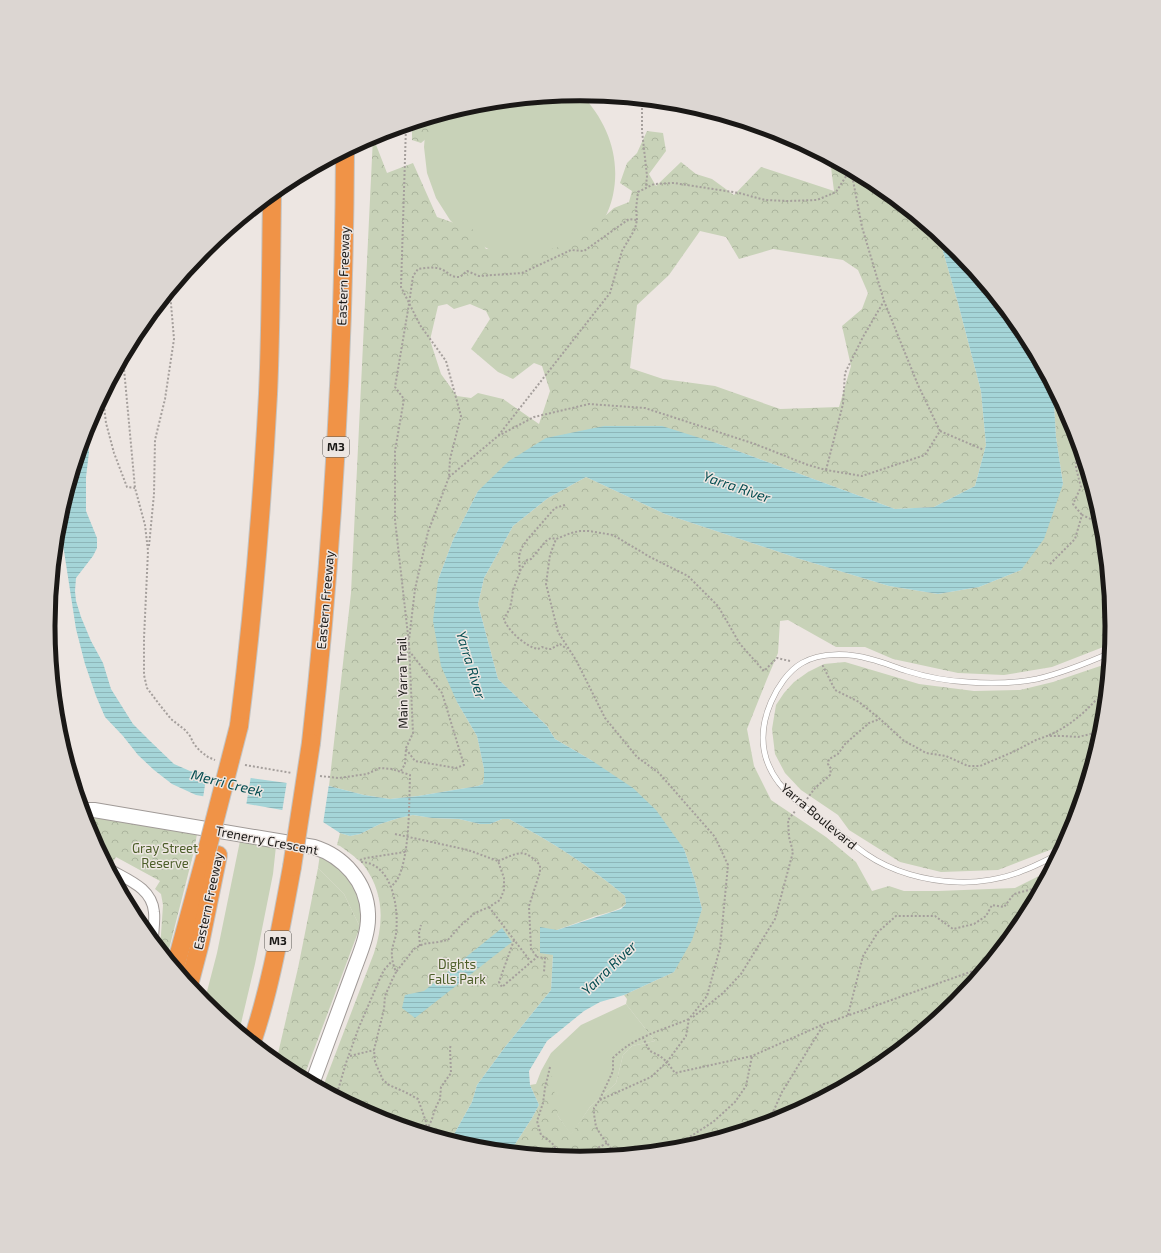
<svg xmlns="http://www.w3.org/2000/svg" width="1161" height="1253" font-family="'Exo 2',sans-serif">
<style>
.grass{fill:#c8d2b8}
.forest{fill:url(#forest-crowns);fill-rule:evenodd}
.water{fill:url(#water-rules)}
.pier{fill:#ede6e2}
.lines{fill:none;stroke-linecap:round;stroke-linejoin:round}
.lane-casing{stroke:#a09a97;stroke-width:6}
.street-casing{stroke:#a09a97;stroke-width:12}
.secondary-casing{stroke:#a09a97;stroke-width:16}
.highway-casing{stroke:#c3c3c2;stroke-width:20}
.path{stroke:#a59f9c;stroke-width:2;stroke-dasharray:2 2;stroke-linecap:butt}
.lane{stroke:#fff;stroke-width:5}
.street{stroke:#fff;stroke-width:10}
.secondary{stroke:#fff;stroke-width:14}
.highway{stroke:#f09347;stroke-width:18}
.highway-bridge-casing{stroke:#c3c3c2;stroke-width:20;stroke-linecap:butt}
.highway-bridge{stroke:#f09347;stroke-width:18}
.labels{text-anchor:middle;stroke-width:3;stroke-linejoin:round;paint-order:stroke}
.shield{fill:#ede6e2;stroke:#595653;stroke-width:1}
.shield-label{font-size:12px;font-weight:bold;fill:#1a1816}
.street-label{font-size:13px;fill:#1a1816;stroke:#ede6e2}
.park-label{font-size:13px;fill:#4c5e29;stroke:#ede6e2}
.water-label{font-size:14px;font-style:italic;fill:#054d51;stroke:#ede6e2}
.rim{fill:none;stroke:#1a1816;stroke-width:5}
</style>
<defs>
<pattern id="forest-crowns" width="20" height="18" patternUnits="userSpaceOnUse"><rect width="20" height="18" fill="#c8d2b8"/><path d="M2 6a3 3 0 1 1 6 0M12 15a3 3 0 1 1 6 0" fill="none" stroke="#abb49d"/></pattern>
<pattern id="water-rules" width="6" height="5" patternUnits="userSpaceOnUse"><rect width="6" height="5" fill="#a5d5d8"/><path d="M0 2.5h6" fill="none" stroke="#8db6b9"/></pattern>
</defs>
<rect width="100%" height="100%" fill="#ede6e2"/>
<g class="grass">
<path d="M 581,94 C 607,121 621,157 613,195 C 611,204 607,216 601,223 C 590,234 577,243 565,252 L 492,251 L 481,245 L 460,230 L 450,220 L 436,198 L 427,173 L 424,147 L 425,135 L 430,118 L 477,104 Z"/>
<polygon points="240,841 276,846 273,874 255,964 239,1032 204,1003 217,953"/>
<polygon points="320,854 351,879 363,911 360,927 344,894 318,868"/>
<polygon points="626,1004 655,1041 632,1046 623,1055 616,1083 590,1107 571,1135 558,1116 541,1071 551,1053 581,1025"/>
</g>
<g class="forest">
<polygon points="645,100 662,102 661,106 645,107"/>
<polygon points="438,116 434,132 421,143 412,140 412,124"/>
<path d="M 647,131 L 663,133 L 666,151 L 649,174 L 656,186 L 681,162 L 696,174 L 712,179 L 734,195 L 761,167 L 834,191 L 830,159 L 877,184 L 938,234 L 958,303 L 981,391 L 986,445 L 975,486 L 934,507 L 895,509 L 716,443 L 478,491 L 453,540 L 438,580 L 457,702 L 477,736 L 484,769 L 484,779 L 483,784 L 478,786 L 418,796 L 390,799 L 364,795 L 329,786 L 351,593 L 373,137 L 387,173 L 413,163 L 437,217 L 474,230 L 486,249 L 544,251 L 576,242 L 614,208 L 629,202 L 632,191 L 620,183 L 627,163 L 637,153 ZM 700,231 L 726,237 L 739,259 L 773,249 L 843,260 L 858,270 L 868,293 L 862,309 L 842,326 L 851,366 L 839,407 L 780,409 L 715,386 L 663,379 L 630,368 L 637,305 L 669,275 ZM 447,304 L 454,309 L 470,304 L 486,311 L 490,319 L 471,349 L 498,372 L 513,379 L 534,363 L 542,366 L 550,391 L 539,424 L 503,399 L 478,393 L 471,398 L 457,396 L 441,374 L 430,340 L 438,306 Z"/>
<polygon points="1053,386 1073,423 1103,523 1113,627 1111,644 1052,667 1004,675 958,673 893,659 865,647 836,647 788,620 780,621 778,653 767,679 747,729 754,766 771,800 826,837 856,862 872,891 889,886 904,891 938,891 1015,888 1051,870 1023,923 957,1003 876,1069 784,1119 684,1149 580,1159 510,1152 532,1118 539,1105 530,1085 536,1084 541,1071 552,1076 558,1116 571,1134 590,1107 616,1083 623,1055 632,1046 655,1041 626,1004 627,999 624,995 674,972 702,909 695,881 684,849 591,760 555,739 547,726 498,679 478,604 484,578 513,526 548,498 586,477 665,514 800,559 889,586 938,594 979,587 1021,570 1063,484 1056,437"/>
<polygon points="845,662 919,684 974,691 1020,690 1053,682 1109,663 1103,731 1072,830 1067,840 1055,848 998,870 941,872 900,862 849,830 838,815 801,790 785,773 775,754 772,729 776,705 784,693 794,682 808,672 824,664"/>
<path d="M 413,815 L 432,818 L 459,819 L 480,824 L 490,824 L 502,819 L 509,819 C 550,841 590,866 625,896 L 626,904 C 617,912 604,913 593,917 C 581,921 569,926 557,930 L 553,954 L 551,990 L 505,1047 L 477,1085 L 472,1102 L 453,1136 L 451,1141 L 377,1118 L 322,1089 L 374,953 C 384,923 384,894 365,867 C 359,859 348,852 340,846 L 337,845 L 340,833 L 350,836 L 360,834 L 380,824 L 399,818 Z"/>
<polygon points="86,816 197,834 194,851 167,957 160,949 163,905 161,894 155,889 160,881 116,857 112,864 103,858 88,830 84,817"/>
<polygon points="318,868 344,894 360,927 303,1079 284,1069 276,1062 298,968"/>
</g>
<g class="water">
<path d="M 938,234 L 957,250 L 1023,331 L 1053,386 L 1056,437 L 1063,484 L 1044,539 L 1021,570 L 979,587 L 938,594 L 889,586 L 800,559 L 665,514 L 586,477 L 548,498 L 513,526 L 484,578 L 478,604 L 498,679 L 547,726 L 555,739 L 591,760 L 633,788 L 656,810 L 684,849 L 695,881 L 702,909 L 692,940 L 674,972 L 624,995 L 600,1002 L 584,1011 L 547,1041 L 529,1071 L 530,1085 L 539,1105 L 532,1118 L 510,1152 L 476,1149 L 451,1141 L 453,1136 L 472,1102 L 477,1085 L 505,1047 L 551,990 L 553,955 L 540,953 L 540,927 L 557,930 L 621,909 L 626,904 L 625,896 C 590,866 550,841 509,819 L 502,819 L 490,824 L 480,824 L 459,819 L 432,818 L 413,815 L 399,818 L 380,824 L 360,834 L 350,836 L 340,833 L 323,822 L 282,810 L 196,795 L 172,784 L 154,770 L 138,755 L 123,736 L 105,717 L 96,696 L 85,664 L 76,629 L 60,525 L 61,519 L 69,498 L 69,488 L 74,472 L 77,470 L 81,462 L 81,448 L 88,426 L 89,452 L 86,477 L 86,511 L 97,538 L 97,548 L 93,556 L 76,578 L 75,591 L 76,601 L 81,617 L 91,641 L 103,663 L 111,689 L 133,724 L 150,741 L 174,764 L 190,771 L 207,774 L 251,778 L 287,783 L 329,786 L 364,795 L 390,799 L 418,796 L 478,786 L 483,784 L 484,779 L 484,769 L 477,736 L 457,702 L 441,666 L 433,621 L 438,580 L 453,540 L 478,491 L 509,461 L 546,438 L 604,426 L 662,426 L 716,443 L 895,509 L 934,507 L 975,486 L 986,445 L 981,391 L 958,303 Z"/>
<polygon points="502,928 512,942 415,1018 402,1008 405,995 424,991"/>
</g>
<g class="pier">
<polygon points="207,772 251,776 246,806 203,798"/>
<polygon points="287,781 329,784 323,824 282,812"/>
</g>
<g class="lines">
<defs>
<path id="lane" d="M 1061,853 C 1048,859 1036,866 1022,871 C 1003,879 978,883 957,882 C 926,881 892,872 866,854 C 852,844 839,833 826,823 C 810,811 792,799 779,783 C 760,758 759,730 771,702 C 777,688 788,671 802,663 C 821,652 849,653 870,659 C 883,662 894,667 907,671 C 926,677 947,681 968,682 C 991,684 1015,683 1037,679 C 1062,673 1087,663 1110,653"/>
<path id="street" d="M 109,869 C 128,880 152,888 154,912 C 155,921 153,931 153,941"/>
<path id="secondary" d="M 82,810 L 94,810 L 314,847 C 343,856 367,882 368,914 C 369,935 359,955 352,975 C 339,1011 325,1048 312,1084"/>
<g id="highway">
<path d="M 239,726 C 253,616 262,506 268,394 C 271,328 271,261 272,194"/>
<path d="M 311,743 C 333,546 344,349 345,151"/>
<polyline points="175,968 206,854"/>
<polyline points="189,985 200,943 218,855"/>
<path d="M 252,1042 C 271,986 281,926 292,867"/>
</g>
</defs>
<use href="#lane" class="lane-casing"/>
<use href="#street" class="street-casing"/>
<use href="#secondary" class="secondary-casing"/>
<use href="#highway" class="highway-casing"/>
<g class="path">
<polyline points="642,100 642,131 647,176 646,186"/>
<polyline points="406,126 401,287 420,325 446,361 461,416 450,459 449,477 428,532 415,589 409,640"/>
<polyline points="637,220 636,209 638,192 654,184 674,183 739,193 765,200 787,201 817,200 836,192 850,170"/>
<polyline points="123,358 135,488 145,525 148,551 144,638 144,675 147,688 159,704 171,719 185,730 190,736 194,744 200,751 208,757 215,760"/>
<polyline points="103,397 106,423 114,453 127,487 135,488"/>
<polyline points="940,431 984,450"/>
<polyline points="1077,438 1076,468 1081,487 1073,504 1082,515"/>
<polyline points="826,470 843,404 845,373 863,337 884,301"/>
<polyline points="449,477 498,436 534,417 589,404 645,408 755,444 808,465 826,470 862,476 925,455 940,431 918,385 884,301 862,227 851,170"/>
<path d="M 565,505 L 555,508 L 527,540 L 521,549 L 519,556 L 520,572 L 513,590 L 512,598 L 510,608 L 504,619 C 507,630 526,647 538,649 L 542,647 L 548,649 L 551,649 L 560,644 L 567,649"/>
<polyline points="149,546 154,494 155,440 165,399 174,339 170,292"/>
<polyline points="1050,564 1075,539 1082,515 1095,521 1102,519"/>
<polyline points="520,571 527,560 531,559 546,541 551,538 556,539"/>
<path d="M 409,644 L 395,520 L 395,451 L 404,399 L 395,387 L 409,304 L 413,276 L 418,269 C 426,268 435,266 443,270 C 451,274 449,277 460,277 L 467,271 L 479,276 L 522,273 L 571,250 L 584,251 L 629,219 L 637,220 L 635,229 L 622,251 L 610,293 L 498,436"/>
<polyline points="790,661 777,658 764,671 740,644 718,606 688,576 650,557 613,535 589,531 580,531 571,533 556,539 550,555 546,584 558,632 576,660 605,718 637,757 659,773 715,837 728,865 720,948 707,996 689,1019 686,1036 667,1062 675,1073 752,1056 824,1024 987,966"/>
<polyline points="822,666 823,666 835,690 859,702 880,719 903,740 926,753 946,756 968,766 980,766 1013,752 1036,740 1047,736 1064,736 1078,737 1103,731"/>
<path d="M 1049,735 C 1068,727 1082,715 1096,700 L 1106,699"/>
<polyline points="406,749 415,761 456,768 464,765 442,693 410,652"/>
<polyline points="68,764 75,784"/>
<polyline points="245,765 292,773"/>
<polyline points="401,771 405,764 406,748 413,733 409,644"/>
<path d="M 320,776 L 339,778 L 367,774 L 380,768 L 392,769 L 410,775 C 409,803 410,857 397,880 C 395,882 393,885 391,887"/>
<polyline points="807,799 815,788 830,775 831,769 828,764 829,759 838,754 845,744 869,723 880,719"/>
<polyline points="395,834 468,850 498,861 504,878 504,890 500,900 489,907 475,913 460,926 448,940 438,942 423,944 414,949 396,972"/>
<polyline points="360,860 366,858 405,852"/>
<path d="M 498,861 C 519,853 523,847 540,865 L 540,872 L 529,906 L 531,949 L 537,957"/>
<path d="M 361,862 C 393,863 399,909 396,934 C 395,941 391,948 392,955 C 392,961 394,967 396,972 L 392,980 L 385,996 L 384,1009 L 374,1050 L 375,1062 L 383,1080 L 389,1085 L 405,1092 L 418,1099 L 426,1122 L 427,1134"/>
<polyline points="489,907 531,962"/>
<polyline points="514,940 499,982 502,987 537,957 545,958 544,972"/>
<polyline points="420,946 419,933 421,925"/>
<polyline points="848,1015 863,956 878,932 896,916 935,916 953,929 974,924 986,916 992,905 1004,907 1014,894 1043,886"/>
<polyline points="693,1017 723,993 741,974 775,919 793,852 789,837 788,820 796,810"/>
<polyline points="350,1056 374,1050"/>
<polyline points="550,1067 545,1088 543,1103 537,1121 541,1135 552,1143 561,1157"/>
<polyline points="336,1097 346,1063 359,1027 381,976 384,970 392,961"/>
<polyline points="600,1100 651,1077 667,1062 660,1056 650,1051 643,1038"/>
<polyline points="760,1126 774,1110 782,1092 824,1024"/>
<polyline points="427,1130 432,1119 435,1109 440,1099 441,1087 451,1073 450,1048 451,1045"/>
<polyline points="666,1151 674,1147 713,1122 735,1102 746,1086 752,1056"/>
<path d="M 616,1155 L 601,1135 L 596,1127 L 594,1114 L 594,1108 L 599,1101 L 613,1071 L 613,1058 C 633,1037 663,1030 689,1019"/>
<polyline points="587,1158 590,1152 607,1143"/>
</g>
<use href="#lane" class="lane"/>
<use href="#street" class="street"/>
<use href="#secondary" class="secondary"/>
<use href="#highway" class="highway"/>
<defs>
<g id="highway-bridge">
<polyline points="206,854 239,726"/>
<polyline points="292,867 311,743"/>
</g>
</defs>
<use href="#highway-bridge" class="highway-bridge-casing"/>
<use href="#highway-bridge" class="highway-bridge"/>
</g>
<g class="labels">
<g class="shield">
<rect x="323" y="437" width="26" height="20" rx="3"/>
<rect x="265" y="931" width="26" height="20" rx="3"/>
</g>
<g class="shield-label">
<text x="336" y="451">M3</text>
<text x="278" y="945">M3</text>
</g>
<g class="street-label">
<text transform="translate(343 276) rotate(-88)" y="5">Eastern Freeway</text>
<text transform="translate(325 600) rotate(-85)" y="5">Eastern Freeway</text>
<text transform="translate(402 683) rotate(-91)" y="5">Main Yarra Trail</text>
<text transform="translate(819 816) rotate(40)" y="5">Yarra Boulevard</text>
<text transform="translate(267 840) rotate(11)" y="5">Trenerry Crescent</text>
<text transform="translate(208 901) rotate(-78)" y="5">Eastern Freeway</text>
</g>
<g class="park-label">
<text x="165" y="853">Gray Street<tspan x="165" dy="15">Reserve</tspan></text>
<text x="457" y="969">Dights<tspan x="457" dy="15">Falls Park</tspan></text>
</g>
<g class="water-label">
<text transform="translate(737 487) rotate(19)" y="5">Yarra River</text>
<text transform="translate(471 665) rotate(73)" y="5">Yarra River</text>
<text transform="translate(227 783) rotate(14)" y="5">Merri Creek</text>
<text transform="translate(609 968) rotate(-44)" y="5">Yarra River</text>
</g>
</g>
<path d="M0 0H1161V1253H0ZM55 626a525 525 0 1 1 1050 0a525 525 0 1 1-1050 0Z" fill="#dcd6d2" fill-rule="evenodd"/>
<path class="rim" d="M55 626a525 525 0 1 1 1050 0a525 525 0 1 1-1050 0Z"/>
</svg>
